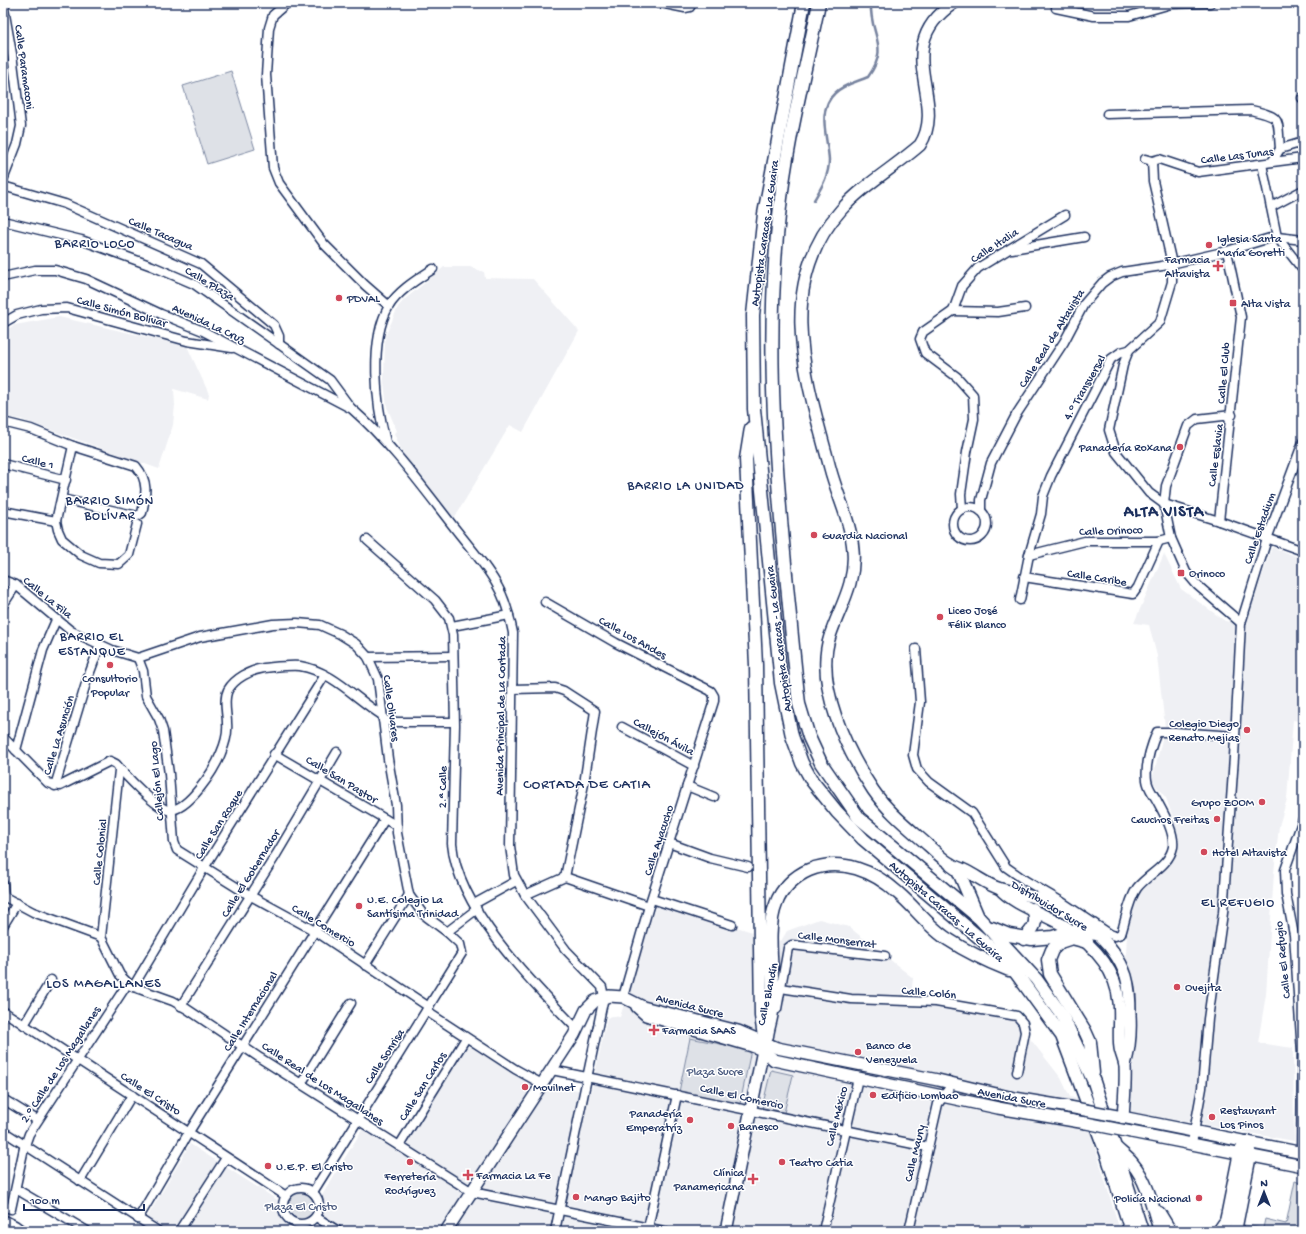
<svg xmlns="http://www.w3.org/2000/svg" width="1306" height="1234" font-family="'Gochi Hand',sans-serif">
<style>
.built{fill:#eff0f4}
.green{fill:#dee1e7;stroke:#7c88a2}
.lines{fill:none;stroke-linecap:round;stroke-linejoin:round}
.stream{stroke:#77839f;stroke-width:2.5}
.minor-casing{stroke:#1b2f5e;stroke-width:11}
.major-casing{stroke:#1b2f5e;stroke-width:14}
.highway-casing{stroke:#1b2f5e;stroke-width:15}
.minor{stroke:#fff;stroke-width:8}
.major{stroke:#fff;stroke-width:11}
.highway{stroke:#fff;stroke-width:12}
.major-bridge-casing{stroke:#1b2f5e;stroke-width:14;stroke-linecap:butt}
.major-bridge{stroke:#fff;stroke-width:11}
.poi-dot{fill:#d1495b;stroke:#fff;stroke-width:1.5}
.labels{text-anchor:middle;stroke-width:3;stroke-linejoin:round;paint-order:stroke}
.street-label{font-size:12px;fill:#1b2f5e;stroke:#fff}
.poi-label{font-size:12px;fill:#1b2f5e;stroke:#fff;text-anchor:start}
.park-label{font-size:12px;fill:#4c5c80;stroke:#fff}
.neighbourhood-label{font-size:13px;letter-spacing:1px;fill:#1b2f5e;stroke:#fff}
.quarter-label{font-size:14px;letter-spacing:1px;fill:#1b2f5e;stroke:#fff}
.district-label{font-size:16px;font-weight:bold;letter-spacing:1px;fill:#1b2f5e;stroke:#fff}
</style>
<rect width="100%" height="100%" fill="#fff"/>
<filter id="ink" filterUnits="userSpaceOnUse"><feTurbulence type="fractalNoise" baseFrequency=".025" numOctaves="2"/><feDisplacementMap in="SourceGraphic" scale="8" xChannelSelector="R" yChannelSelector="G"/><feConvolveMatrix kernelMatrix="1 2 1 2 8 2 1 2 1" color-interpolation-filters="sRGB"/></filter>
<g filter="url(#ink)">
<g class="built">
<polygon points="444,267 470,267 484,272 485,278 533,279 579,331 523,432 510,425 453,520 410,466 399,445 394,433 397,431 387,407 384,382 385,337 398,307 404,300"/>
<polygon points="59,317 187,346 209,394 208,399 174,389 175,405 173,425 159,469 20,419 3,417 3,331 15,325"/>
<polygon points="1272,547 1303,559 1303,722 1293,720 1287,799 1279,826 1274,873 1266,994 1258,1043 1293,1048 1294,1141 1131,1112 1135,1021 1126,954 1128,913 1132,897 1176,850 1177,837 1175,823 1166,798 1152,781 1165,727 1157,656 1149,625 1134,623 1164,554 1181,589 1225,621 1247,626 1251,609"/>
<polygon points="657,902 781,941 787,931 819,919 849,927 913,978 911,998 1016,1021 1061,1078 1070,1097 1081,1100 1120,1231 161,1231 145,1221 190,1144 279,1201 282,1214 285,1220 290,1224 298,1227 311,1225 320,1214 323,1205 321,1197 362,1130 399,1153 463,1048 470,1047 528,1082 591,1092 607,1018 611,1016 620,1017"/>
</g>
<g class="green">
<polygon points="231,71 255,149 207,164 183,86"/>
<polygon points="690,1038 751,1050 740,1104 679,1092"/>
<polygon points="771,1070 793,1075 784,1113 762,1108"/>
<polygon points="1295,1181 1303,1184 1303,1231 1242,1231 1244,1225 1263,1228 1265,1219 1286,1224"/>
<circle cx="301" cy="1206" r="15"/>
</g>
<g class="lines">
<path class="stream" d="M 814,200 C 821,188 829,176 829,160 C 828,139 816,110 835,93 C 844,84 857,82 868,77 C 891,45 869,36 871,3"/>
<defs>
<g id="minor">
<polyline points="287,3 273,15 269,28 266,75 273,168 279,183 324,244 365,285 389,306"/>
<polyline points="660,3 685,8 690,7 692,3"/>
<polyline points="1056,8 1094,16 1129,16 1171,4 1210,3"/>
<polyline points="1302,98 1303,97"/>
<path d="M 1107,114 L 1251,110 C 1283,118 1277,117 1280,149"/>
<polyline points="1152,161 1159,159 1198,172 1303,158"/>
<polyline points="1272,162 1280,149 1303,142"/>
<polyline points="1262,164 1277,237 1303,270"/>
<polyline points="3,180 17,144 21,126 12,54 3,3"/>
<polyline points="3,186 65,204 201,264 274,325 279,336 279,344"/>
<polyline points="1271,207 1303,190"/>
<polyline points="3,221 81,240 152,266 194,284 330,380 350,407"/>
<polyline points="1012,249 1084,237"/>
<path d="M 3,277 L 35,270 L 55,270 L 86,279 L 161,314 L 203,331 L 352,409 C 392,444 424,489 457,531 C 471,549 488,567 498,587 C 506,601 510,618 513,633 L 510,846 L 514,875 L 525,895 L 566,950 L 602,987 L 604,997 L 555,1231"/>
<polyline points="953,311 998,312 1025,308"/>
<polyline points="3,323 17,315 41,309 67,308 187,341 232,348"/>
<polyline points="1129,350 1123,365 1109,430 1116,452 1149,493 1164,504 1219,521 1303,551"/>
<polyline points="1232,415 1197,419 1188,426 1166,486 1164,504 1171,538 1186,572 1197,585 1241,623"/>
<path d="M 3,422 L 31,429 L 73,446 L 136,466 C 149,481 146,495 142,513 L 138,516 L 62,499"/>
<path d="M 386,442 C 376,405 369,340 389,306 C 399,290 418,279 433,269"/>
<polyline points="73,446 56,521 58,530 62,539 81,555 99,563 119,564 129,555 137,524"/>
<polyline points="3,464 66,480"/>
<circle cx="970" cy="524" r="17"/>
<polyline points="962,509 961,494 967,452 974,419 973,395 957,377 925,353 920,339 923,332 953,311 962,286 978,268 1065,215"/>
<polyline points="3,511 56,521"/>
<polyline points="981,511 981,500 991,463 1016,415 1064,342 1084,304 1102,283 1110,277 1122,272 1162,266 1227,251 1270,238 1277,237 1303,240"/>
<polyline points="1219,521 1241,317 1227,251"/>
<path d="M 367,540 L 435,600 L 449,618 L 453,635 L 455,725 L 452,844 C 458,909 533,984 577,1029"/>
<polyline points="1029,555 1085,541 1159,541 1171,538"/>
<polyline points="1024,577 1133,594 1138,587 1159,541"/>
<polyline points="3,580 16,585 71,631 112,650 138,658 200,637 273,624 297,623 320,625 340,634 356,644 368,657 378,679 388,759 396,805 397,833 409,895 423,914 447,932 460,944 462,953 313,1192"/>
<polyline points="1020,600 1029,555 1041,514 1043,496 1051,476 1111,359 1121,352 1129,350 1160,322 1172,282 1172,264 1153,181 1152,161 1145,159"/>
<polyline points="545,602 616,643 711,691 714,696 714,701 649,906 623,997"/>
<polyline points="3,605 16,585"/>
<polyline points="452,626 509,615"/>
<path d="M 916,649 L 920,702 L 913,755 L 917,769 L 929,782 L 972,813 L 1006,867 L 1026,881 L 1062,902 L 1110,934 L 1115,936 L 1121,934 C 1126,919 1128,901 1137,888 C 1148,874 1169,866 1173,847 C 1175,832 1163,812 1156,799 C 1152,792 1148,788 1147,780 C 1145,765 1151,746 1157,732 L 1175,732 L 1235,736"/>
<polyline points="368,657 453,656"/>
<polyline points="138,658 143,671 146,696 159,719 163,731 169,774 174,842 177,850 249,895 315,931 429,1007"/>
<polyline points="512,689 555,688 564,691 595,711 584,784 565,877"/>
<polyline points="383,720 397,722 454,722"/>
<polyline points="622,727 694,766"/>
<path d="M 3,737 L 48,783 L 60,786 L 110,761 L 116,764 C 124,774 156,808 168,810 C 188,812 215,769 221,753 C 225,744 228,733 227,723 C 227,713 223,700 228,690 C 235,678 251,670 264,668 C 275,667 289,665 300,666 C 332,671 356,699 382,715"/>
<polyline points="16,750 43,650 56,620"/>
<polyline points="274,754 397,826"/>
<polyline points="55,786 87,680 100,645"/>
<polyline points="687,786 714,797"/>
<polyline points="669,843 710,858 748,867"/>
<polyline points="3,884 4,897"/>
<polyline points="525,895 565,877 649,906"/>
<polyline points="3,896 33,912 101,937 120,975 131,986 173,1001 187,1009 260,1058 472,1192 664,1231"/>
<polyline points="652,899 732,925"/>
<polyline points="474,904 516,881"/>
<polyline points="3,926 17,903"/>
<polyline points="447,932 477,909"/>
<polyline points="101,937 119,770"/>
<polyline points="365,965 409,895"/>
<polyline points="133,987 204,868 325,675"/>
<polyline points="781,988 851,999 936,1002 1017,1016 1023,1023 1025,1032 1017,1072"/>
<polyline points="181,1006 276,855 337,752"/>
<polyline points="777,1009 788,948 792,945 885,956"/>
<polyline points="3,1011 286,1196"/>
<polyline points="426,1011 515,1069 542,1084"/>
<polyline points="24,1025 51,980"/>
<polyline points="552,1070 928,1147"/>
<polyline points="301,1084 351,1003"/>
<polyline points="3,1099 37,1120"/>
<polyline points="3,1131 158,1231"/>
<polyline points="1192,1143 1202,1088 1208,1019 1223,913 1234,757 1241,623 1267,539 1303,442"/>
<polyline points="399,1146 466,1038"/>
<polyline points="1301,1153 1302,1053 1294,935 1286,894 1285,870 1303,819"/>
<polyline points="80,1181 132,1095"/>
<circle cx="301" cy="1206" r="18"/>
<polyline points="16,1189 87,1231"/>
<polyline points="3,1206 11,1209 24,1148 29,1134 128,983"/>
<polyline points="316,1217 338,1231"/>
<polyline points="3,1219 15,1225 23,1231"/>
<polyline points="138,1219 189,1132 385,819"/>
<polyline points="648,1228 677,1095"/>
<polyline points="179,1231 226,1158"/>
<polyline points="823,1231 858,1078"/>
<polyline points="909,1231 938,1104 952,1084"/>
</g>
<g id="major">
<path d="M 954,3 C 888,47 949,100 920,145 C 895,167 863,185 841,210 C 773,286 807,381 830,468 C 837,495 851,522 853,550 C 856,584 840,606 830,636 C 814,684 847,751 873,790 C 888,812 910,829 929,846 C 936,852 943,860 951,864 C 955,867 961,868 966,871 C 978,877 989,886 1001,889 C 1014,893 1027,894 1040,899 C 1075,913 1113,938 1126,976 C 1130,989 1130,1002 1130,1015 C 1131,1033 1130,1048 1125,1065"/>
<path d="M 1000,889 C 1014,905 1047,915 1066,927 C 1092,944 1116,969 1119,1002 C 1121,1017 1118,1033 1120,1048 C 1121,1054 1124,1060 1125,1066 C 1126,1083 1124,1101 1123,1118"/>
<polyline points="637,1007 646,1015 752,1046 763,1050 774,1060 998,1108 1086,1123"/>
<polyline points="1117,1116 1303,1153"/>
<polyline points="1131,1132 1303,1166"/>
<polyline points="446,1231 574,1035 586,1010 595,1001 609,996 623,997 643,1007 738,1031 777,1048 938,1080 1009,1097 1069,1107"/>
<polyline points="726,1231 764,1045"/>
</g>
<g id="highway">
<polyline points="804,3 764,214 753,315 754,409 781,683 792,736 802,763 812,781 837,812 863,839 995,951 1016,973 1062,1036 1107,1155 1131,1231"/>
<path d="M 819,3 C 805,73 786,144 779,216 C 767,325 773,433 783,542 C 788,596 793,650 799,704 L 809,737 L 821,763 L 859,818 L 979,918 L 1036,979 L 1062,1015 L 1094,1082 L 1142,1231"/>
<polyline points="751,428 746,459 756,665 761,1016 765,1043"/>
<polyline points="951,865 958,870 978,917"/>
<polyline points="992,928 1009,935 1032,939 1053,937 1072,931 1097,934"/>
<path d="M 1024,939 C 1034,928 1038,923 1033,909"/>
<polyline points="1087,942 1072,938 1060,942 1052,950 1048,960 1050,974 1085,1031 1090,1042 1093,1073"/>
<path d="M 767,1036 C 768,1028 771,1020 772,1012 C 776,980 764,933 776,904 C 781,889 795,876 809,870 C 841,857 874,871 898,893 C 916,908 929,928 949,940 C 967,952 989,962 1009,970"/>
<path d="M 1116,1148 C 1121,1153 1128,1158 1132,1163 C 1148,1182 1153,1208 1160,1231"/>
<polyline points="1159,1213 1170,1231"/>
<polyline points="1219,1231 1226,1221 1228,1212 1240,1152 1247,1142"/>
<polyline points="1235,1231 1250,1155 1247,1142"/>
</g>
</defs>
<use href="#minor" class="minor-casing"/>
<use href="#major" class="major-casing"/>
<use href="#highway" class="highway-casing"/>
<use href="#minor" class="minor"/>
<use href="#major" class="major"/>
<use href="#highway" class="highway"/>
<defs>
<g id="major-bridge">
<polyline points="1069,1107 1117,1116"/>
<polyline points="1086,1123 1131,1132"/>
</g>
</defs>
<use href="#major-bridge" class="major-bridge-casing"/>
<use href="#major-bridge" class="major-bridge"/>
</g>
</g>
<g class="poi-dot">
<circle cx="1209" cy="245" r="4"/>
<path d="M1216 260h4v4h4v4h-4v4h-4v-4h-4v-4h4z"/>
<circle cx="339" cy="298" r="4"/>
<rect x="1229" y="299" width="8" height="8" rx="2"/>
<circle cx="1180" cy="447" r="4"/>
<circle cx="814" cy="535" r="4"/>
<rect x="1177" y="569" width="8" height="8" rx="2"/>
<circle cx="940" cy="617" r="4"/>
<circle cx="110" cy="665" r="4"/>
<circle cx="1247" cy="730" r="4"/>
<circle cx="1262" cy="802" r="4"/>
<circle cx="1217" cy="819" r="4"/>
<circle cx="1204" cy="852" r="4"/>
<circle cx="359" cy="906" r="4"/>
<circle cx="1177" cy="987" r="4"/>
<path d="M652 1024h4v4h4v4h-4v4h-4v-4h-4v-4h4z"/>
<circle cx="858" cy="1052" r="4"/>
<circle cx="525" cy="1087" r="4"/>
<circle cx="873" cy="1095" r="4"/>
<circle cx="1212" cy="1117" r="4"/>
<circle cx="690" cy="1120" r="4"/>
<circle cx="731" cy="1126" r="4"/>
<circle cx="410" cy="1162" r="4"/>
<circle cx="782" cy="1162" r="4"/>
<circle cx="268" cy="1166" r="4"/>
<path d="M466 1169h4v4h4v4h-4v4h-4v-4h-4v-4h4z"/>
<path d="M751 1173h4v4h4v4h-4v4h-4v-4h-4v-4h4z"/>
<circle cx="576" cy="1197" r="4"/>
<circle cx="1199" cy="1198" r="4"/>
</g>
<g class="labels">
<g class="street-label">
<text transform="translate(25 67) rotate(82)" y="4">Calle Paramaconi</text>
<text transform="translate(1237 155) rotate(-7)" y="4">Calle Las Tunas</text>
<text transform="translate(161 233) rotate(23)" y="4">Calle Tacagua</text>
<text transform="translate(764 233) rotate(-82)" y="4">Autopista Caracas - La Guaira</text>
<text transform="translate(994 245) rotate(-33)" y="4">Calle Italia</text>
<text transform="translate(210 283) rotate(31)" y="4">Calle Plaza</text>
<text transform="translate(122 311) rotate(15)" y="4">Calle Simón Bolívar</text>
<text transform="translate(209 323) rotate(25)" y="4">Avenida La Cruz</text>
<text transform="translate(1051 338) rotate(-58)" y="4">Calle Real de Altavista</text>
<text transform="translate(1223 373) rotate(-85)" y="4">Calle El Club</text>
<text transform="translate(1084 387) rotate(-60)" y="4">4.° Transversal</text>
<text transform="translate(1215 455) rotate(-83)" y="4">Calle Eslavia</text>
<text transform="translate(38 461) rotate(14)" y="4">Calle 1</text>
<text transform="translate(1259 528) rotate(-71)" y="4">Calle Estadium</text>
<text transform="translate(1111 530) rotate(-2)" y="4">Calle Orinoco</text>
<text transform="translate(1097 577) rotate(9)" y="4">Calle Caribe</text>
<text transform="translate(48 597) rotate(39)" y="4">Calle La Fila</text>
<text transform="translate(633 637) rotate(29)" y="4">Calle Los Andes</text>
<text transform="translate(778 639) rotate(-97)" y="4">Autopista Caracas - La Guaira</text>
<text transform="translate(392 708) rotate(82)" y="4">Calle Olivares</text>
<text transform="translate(500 716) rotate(-89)" y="4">Avenida Principal de La Cortada</text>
<text transform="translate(58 735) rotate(-73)" y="4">Calle La Asunción</text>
<text transform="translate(664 736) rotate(28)" y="4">Callejón Ávila</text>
<text transform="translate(342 779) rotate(31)" y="4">Calle San Pastor</text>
<text transform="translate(156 781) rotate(-95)" y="4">Callejón El Lago</text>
<text transform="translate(442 787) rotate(-89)" y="4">2.ª Calle</text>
<text transform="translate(218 824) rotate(-58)" y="4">Calle San Roque</text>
<text transform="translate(658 840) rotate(-72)" y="4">Calle Ayacucho</text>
<text transform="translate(99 852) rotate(-84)" y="4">Calle Colonial</text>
<text transform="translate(250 873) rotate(-58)" y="4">Calle El Gobernador</text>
<text transform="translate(1050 905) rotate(31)" y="4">Distribuidor Sucre</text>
<text transform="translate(947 911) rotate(41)" y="4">Autopista Caracas - La Guaira</text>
<text transform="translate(324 925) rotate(31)" y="4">Calle Comercio</text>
<text transform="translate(837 939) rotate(7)" y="4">Calle Monserrat</text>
<text transform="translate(1282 960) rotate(-96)" y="4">Calle El Refugio</text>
<text transform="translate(929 992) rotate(5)" y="4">Calle Colón</text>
<text transform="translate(767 994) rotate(-78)" y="4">Calle Blandín</text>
<text transform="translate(690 1005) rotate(14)" y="4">Avenida Sucre</text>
<text transform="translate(250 1011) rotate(-58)" y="4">Calle Internacional</text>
<text transform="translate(384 1056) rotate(-57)" y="4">Calle Sonrisa</text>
<text transform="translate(60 1064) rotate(-57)" y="4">2.° Calle de Los Magallanes</text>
<text transform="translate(323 1083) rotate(33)" y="4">Calle Real de Los Magallanes</text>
<text transform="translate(422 1086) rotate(-58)" y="4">Calle San Carlos</text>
<text transform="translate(151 1093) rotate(33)" y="4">Calle El Cristo</text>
<text transform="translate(742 1096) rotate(12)" y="4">Calle El Comercio</text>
<text transform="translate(1012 1097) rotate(11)" y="4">Avenida Sucre</text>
<text transform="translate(836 1116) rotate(-76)" y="4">Calle México</text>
<text transform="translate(914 1153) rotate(-77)" y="4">Calle Maury</text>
</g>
<g class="poi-label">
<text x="1217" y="242">Iglesia Santa<tspan x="1217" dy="14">María Goretti</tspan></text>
<text x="1210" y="263" text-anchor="end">Farmacia<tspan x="1210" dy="14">Altavista</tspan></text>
<text x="347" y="302">PDVAL</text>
<text x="1241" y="307">Alta Vista</text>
<text x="1172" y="451" text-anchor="end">Panadería Roxana</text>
<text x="822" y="539">Guardia Nacional</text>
<text x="1189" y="577">Orinoco</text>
<text x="948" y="614">Liceo José<tspan x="948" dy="14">Félix Blanco</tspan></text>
<text x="110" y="682" text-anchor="middle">Consultorio<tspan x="110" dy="14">Popular</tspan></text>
<text x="1239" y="727" text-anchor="end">Colegio Diego<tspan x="1239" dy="14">Renato Mejias</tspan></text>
<text x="1254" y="806" text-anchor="end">Grupo ZOOM</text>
<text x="1209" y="823" text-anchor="end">Cauchos Freitas</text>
<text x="1212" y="856">Hotel Altavista</text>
<text x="367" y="903">U.E. Colegio La<tspan x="367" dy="14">Santísima Trinidad</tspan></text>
<text x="1185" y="991">Ovejita</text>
<text x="662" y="1034">Farmacia SAAS</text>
<text x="866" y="1049">Banco de<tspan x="866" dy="14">Venezuela</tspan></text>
<text x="533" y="1091">Movilnet</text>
<text x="881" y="1099">Edificio Lombao</text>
<text x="1220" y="1114">Restaurant<tspan x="1220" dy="14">Los Pinos</tspan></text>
<text x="682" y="1117" text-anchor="end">Panadería<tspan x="682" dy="14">Emperatríz</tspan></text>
<text x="739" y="1130">Banesco</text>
<text x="790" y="1166">Teatro Catia</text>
<text x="276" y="1170">U.E.P. El Cristo</text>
<text x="744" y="1176" text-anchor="end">Clínica<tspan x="744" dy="14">Panamericana</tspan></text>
<text x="476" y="1179">Farmacia La Fe</text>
<text x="410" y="1180" text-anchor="middle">Ferretería<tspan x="410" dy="14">Rodríguez</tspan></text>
<text x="584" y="1201">Mango Bajito</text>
<text x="1191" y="1202" text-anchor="end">Policía Nacional</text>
</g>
<g class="park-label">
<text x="715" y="1075">Plaza Sucre</text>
<text x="301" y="1210">Plaza El Cristo</text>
</g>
<g class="neighbourhood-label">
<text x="95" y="247">BARRIO LOCO</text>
<text x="686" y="489">BARRIO LA UNIDAD</text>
<text x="110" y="504">BARRIO SIMÓN<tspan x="110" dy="15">BOLÍVAR</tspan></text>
<text x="92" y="640">BARRIO EL<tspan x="92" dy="15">ESTANQUE</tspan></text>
<text x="1238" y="906">EL REFUGIO</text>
</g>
<g class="quarter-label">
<text x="587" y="788">CORTADA DE CATIA</text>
<text x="104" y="987">LOS MAGALLANES</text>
</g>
<g class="district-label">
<text x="1164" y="516">ALTA VISTA</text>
</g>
</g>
<rect width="1306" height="1234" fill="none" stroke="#fff" stroke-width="16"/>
<rect x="8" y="8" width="1290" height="1218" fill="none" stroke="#1b2f5e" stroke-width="1.5" filter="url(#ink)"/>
<g transform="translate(1264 1192)" stroke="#ffffff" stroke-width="3" paint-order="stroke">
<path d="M0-3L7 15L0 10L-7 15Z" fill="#1b2f5e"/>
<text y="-6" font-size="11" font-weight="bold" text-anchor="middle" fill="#1b2f5e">N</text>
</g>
<path d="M24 1204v6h120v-6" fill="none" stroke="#1b2f5e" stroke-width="2"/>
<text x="30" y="1204" font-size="12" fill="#1b2f5e" stroke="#ffffff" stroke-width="3" paint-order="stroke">100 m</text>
</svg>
